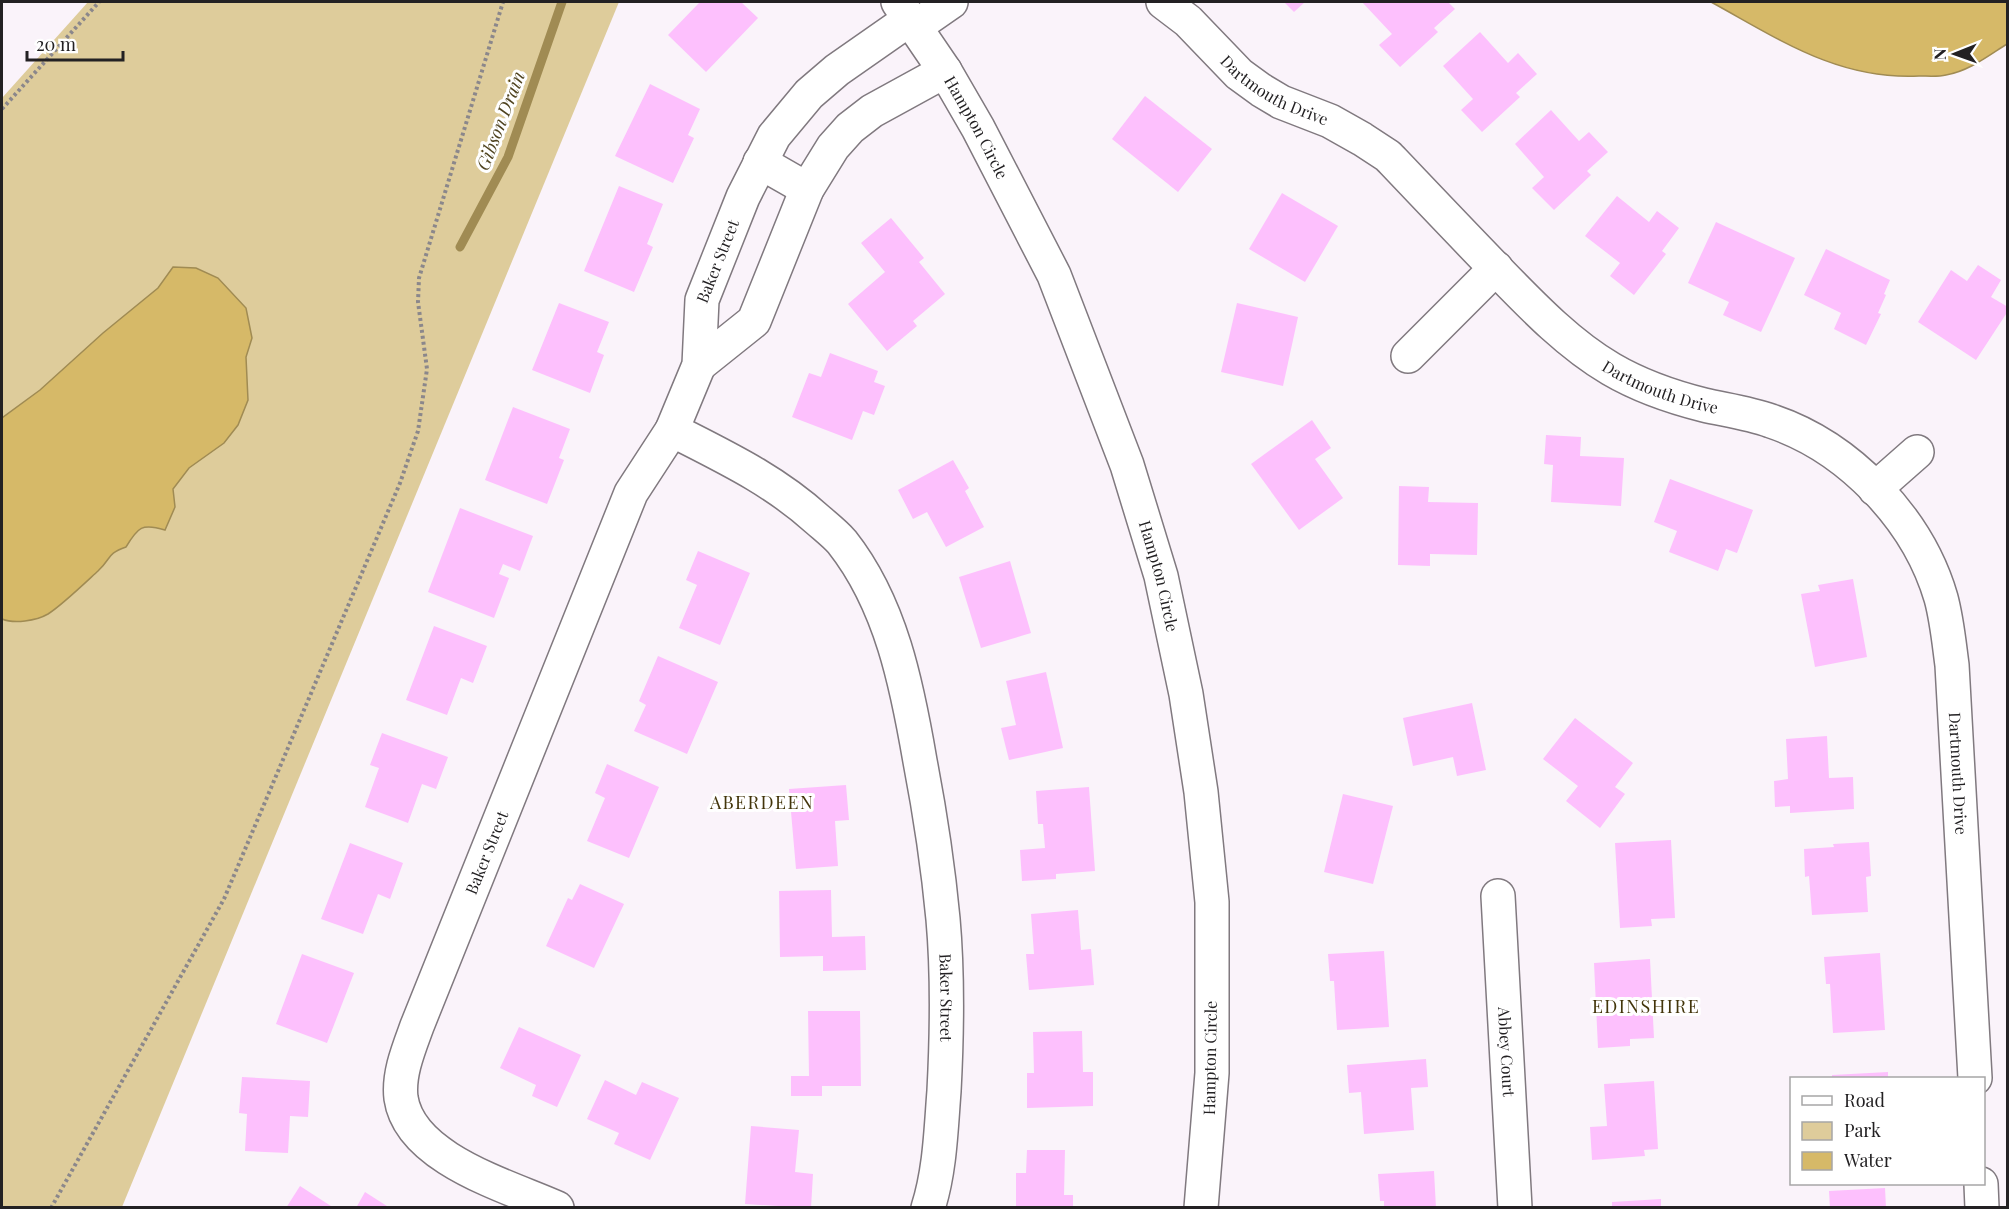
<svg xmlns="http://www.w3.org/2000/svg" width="2009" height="1209" font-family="'Playfair Display',serif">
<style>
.green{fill:#decc9b}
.water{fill:#d6b968;stroke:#a08b53;stroke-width:1.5}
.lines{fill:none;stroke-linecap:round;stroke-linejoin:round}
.stream{stroke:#a08b53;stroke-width:9}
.building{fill:#fdc0fd}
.minor-casing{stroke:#80797f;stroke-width:36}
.path{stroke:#8b878b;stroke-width:4;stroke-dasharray:3 3;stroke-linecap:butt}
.minor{stroke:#fff;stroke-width:33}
.labels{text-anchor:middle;stroke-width:6;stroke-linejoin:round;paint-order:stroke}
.street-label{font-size:16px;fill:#232123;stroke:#fff}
.water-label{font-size:18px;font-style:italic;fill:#4f431f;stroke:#fff}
.neighbourhood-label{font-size:18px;letter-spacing:1.5px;fill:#43350b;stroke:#fff}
</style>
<rect width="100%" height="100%" fill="#faf3fa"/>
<polygon class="green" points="88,2 619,2 122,1207 2,1208 2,98"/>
<g class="water">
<path d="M 1711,2 L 2007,2 L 2007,44 C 1988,56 1969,71 1946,75 C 1938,77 1928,76 1919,76 C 1837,80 1779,39 1711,2 Z"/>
<path d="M 173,267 L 196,268 L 218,278 L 246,308 L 252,338 L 246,357 L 248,400 L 238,425 L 224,443 L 189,468 L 173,489 L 175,507 L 165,530 C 142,523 138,527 126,547 C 106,554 112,558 98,571 C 86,582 61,606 48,614 C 36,621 14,624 2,619 L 2,418 L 40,390 L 103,333 L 158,288 Z"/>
</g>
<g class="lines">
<polyline class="stream" points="460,247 508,157 562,2"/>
</g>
<g class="building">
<polygon points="700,2 741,2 758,18 706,72 668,35"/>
<polygon points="1284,2 1305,2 1294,12"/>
<polygon points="1362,2 1448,2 1455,9 1434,28 1438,32 1400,67 1379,45 1392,34"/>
<polygon points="1480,32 1508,63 1518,53 1537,74 1516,93 1520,97 1482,132 1461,110 1473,99 1443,66"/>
<polygon points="650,84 700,109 688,135 694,138 673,183 615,156"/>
<polygon points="1145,96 1212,149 1178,192 1112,139"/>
<polygon points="1551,110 1579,141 1589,132 1608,152 1587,171 1591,175 1554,210 1532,188 1544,177 1515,144"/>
<polygon points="619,186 663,204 647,244 653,247 634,292 584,271"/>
<polygon points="1282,193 1338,226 1305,282 1249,249"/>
<polygon points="1617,196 1649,222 1657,211 1679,228 1662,251 1666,254 1634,295 1610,276 1620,263 1585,236"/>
<polygon points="891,218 924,258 919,262 945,294 913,321 917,326 887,351 848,304 885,272 861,243"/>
<polygon points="1716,222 1795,258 1761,332 1723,315 1729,302 1688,283"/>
<polygon points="1826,249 1890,280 1884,294 1886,295 1878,313 1881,314 1866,345 1834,329 1841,313 1804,295"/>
<polygon points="1978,265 2001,280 1991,297 2008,307 2008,311 1976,360 1918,322 1951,270 1967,281"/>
<polygon points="559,303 609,322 597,352 604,355 590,393 532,370"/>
<polygon points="1237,303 1298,317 1283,386 1221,372"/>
<polygon points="830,353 878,371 874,382 885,386 874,415 863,411 852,440 792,417 809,373 821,377"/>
<polygon points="513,407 570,429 559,458 564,460 547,504 485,480"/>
<polygon points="1312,420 1331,448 1315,459 1343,498 1299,530 1251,464"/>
<polygon points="1546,435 1581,437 1580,456 1624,458 1621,506 1551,502 1553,465 1544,464"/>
<polygon points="953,460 969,488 965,491 984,527 946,547 927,512 913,519 898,490"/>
<polygon points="1670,479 1753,510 1737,553 1726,549 1718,571 1669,552 1677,531 1654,522"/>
<polygon points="1399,486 1429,487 1428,502 1478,503 1477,555 1430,554 1430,566 1398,565"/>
<polygon points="460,508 533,536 520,571 503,564 499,574 509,578 494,618 428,592"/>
<polygon points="698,551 750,573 720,645 679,628 697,585 686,580"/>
<polygon points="1010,561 1031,633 981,648 959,577"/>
<polygon points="1853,579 1867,657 1815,667 1801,594 1820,591 1818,585"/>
<polygon points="434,626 487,646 473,683 461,678 447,715 406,700"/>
<polygon points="658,656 718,682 687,754 634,731 646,705 639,701"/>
<polygon points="1046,672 1063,748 1009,760 1001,728 1016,725 1006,681"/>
<polygon points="1472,703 1486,770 1457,776 1453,757 1413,766 1403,718"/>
<polygon points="1575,718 1633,763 1615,787 1625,794 1600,828 1566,801 1578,786 1543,759"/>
<polygon points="382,733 448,757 436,789 422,784 408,823 365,807 379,768 370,765"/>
<polygon points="1827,736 1829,778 1853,777 1854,809 1790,813 1790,806 1775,807 1774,781 1788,779 1786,739"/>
<polygon points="607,764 659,787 629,858 587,841 605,798 595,793"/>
<polygon points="846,785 849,820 835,821 838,866 796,869 789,789"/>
<polygon points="1089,787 1095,871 1056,874 1056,879 1022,881 1020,850 1045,848 1043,824 1038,824 1036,791"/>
<polygon points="1343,794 1393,806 1373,884 1324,872"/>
<polygon points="1671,840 1675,918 1651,919 1652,926 1620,928 1615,843"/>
<polygon points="1869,842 1871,876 1866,877 1868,912 1812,915 1809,876 1805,877 1804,849 1834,847 1833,844"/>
<polygon points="350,843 403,863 390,899 378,894 363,934 321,919"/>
<polygon points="580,884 624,904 594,968 546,946 568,898 572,900"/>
<polygon points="831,890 832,937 865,936 866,970 823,971 823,956 780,957 779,891"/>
<polygon points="1078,910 1081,950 1091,949 1094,985 1029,990 1026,954 1034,954 1031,914"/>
<polygon points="1384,951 1389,1027 1337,1030 1334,981 1330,981 1328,954"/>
<polygon points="1880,953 1885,1030 1833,1033 1830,984 1826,984 1824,957"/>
<polygon points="302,954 354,973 327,1043 276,1024"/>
<polygon points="1650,959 1654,1038 1630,1039 1630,1046 1598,1048 1594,963"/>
<polygon points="808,1011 860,1011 861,1086 822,1086 822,1096 791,1096 791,1076 809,1076"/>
<polygon points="519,1027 581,1055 557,1107 532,1096 536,1085 500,1068"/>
<polygon points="1082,1031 1083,1072 1093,1072 1093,1106 1027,1108 1027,1073 1034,1073 1033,1032"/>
<polygon points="1426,1059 1428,1087 1411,1088 1414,1130 1364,1134 1361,1092 1349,1093 1347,1065"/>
<polygon points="1888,1072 1888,1078 1832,1078 1832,1075"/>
<polygon points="242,1077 310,1081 308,1117 290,1116 288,1153 245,1151 247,1114 239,1113"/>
<polygon points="605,1080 636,1095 642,1082 679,1098 650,1160 614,1144 619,1133 587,1119"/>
<polygon points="1654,1081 1658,1149 1644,1150 1645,1156 1592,1160 1590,1127 1607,1126 1604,1084"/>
<polygon points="751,1126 799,1130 795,1172 813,1174 811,1208 745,1204"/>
<polygon points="1027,1150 1065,1150 1064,1195 1073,1195 1073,1208 1016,1208 1016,1173 1026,1173"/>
<polygon points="1434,1171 1436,1208 1384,1208 1384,1201 1380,1201 1378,1174"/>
<polygon points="300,1186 334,1208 286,1208"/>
<polygon points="1885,1188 1886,1208 1830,1208 1829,1191"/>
<polygon points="365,1192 390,1208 356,1208"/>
<polygon points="1661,1199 1661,1208 1612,1208 1612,1202"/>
</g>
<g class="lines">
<defs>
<g id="minor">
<path id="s1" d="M 898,2 L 945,71 L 978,128 L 1054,275 L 1127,465 L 1161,576 L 1186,694 L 1201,792 L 1212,902 L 1212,1073 L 1201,1208"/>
<path id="s2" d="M 1163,2 L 1188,21 L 1239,74 L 1261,90 L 1281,102 L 1330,121 L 1362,139 L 1388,156 C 1426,196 1463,235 1501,274 C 1534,308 1570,345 1611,369 C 1640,386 1672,397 1704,405 C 1726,410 1749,413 1771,421 C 1849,447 1918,519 1941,598 C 1947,620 1949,643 1952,665 L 1975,1078"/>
<polyline points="915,27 951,2"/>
<polyline points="760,162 807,189"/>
<polyline points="1408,356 1496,268"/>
<polyline points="699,365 754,321 807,189 833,147 850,128 872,111 945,71"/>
<path id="s3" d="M 672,430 C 725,457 774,480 818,520 C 826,527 835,534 842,542 C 891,604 907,685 920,761 C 930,813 938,866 943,919 C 948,975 947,1034 944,1091 C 941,1129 940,1171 928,1208"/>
<polyline points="1875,489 1917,452"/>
<path id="s4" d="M 1498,896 L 1515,1208"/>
<polyline points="1981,1184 1982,1208"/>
<path id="s5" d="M 557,1208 C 508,1186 410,1159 401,1098 C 398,1074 409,1048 417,1026 L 631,493 L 672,430 L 699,365 L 702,300 L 743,197 L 774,136 L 809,94 L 837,70 L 910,19"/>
</g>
</defs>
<use href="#minor" class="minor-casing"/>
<g class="path">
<polyline points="2,109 99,2"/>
<polyline points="51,1208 224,899 400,483 418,431 427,369 418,302 419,278 503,2"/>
</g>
<use href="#minor" class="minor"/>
</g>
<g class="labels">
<g class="street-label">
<text dy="6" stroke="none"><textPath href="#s2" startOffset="144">Dartmouth Drive</textPath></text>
<text dy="6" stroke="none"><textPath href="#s1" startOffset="148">Hampton Circle</textPath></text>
<text dy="6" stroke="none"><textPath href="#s5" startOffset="1100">Baker Street</textPath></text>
<text dy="6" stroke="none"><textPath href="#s2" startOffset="638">Dartmouth Drive</textPath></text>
<text dy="6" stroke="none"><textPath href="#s1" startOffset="634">Hampton Circle</textPath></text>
<text dy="6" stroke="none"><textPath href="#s2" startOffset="1185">Dartmouth Drive</textPath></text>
<text dy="6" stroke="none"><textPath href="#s5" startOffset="460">Baker Street</textPath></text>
<text dy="6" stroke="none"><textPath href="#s3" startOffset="678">Baker Street</textPath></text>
<text dy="6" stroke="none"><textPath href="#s4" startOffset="156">Abbey Court</textPath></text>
<text transform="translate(1210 1058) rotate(-89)" y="6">Hampton Circle</text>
</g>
<g class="water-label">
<text transform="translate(501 121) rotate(-69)" y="6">Gibson Drain</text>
</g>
<g class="neighbourhood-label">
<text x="762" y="809">ABERDEEN</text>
<text x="1646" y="1013">EDINSHIRE</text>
</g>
</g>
<rect width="2009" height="1209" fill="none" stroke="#232123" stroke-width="6"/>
<rect x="1790" y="1077" width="195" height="108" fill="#ffffff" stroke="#a7a6a7" stroke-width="1.5"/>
<rect x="1802" y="1096" width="30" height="9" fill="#ffffff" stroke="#a7a6a7" stroke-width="1.5"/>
<text x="1844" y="1107" font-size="18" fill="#232123">Road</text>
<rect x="1802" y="1122" width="30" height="18" fill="#decc9b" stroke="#a7a6a7" stroke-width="1.5"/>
<text x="1844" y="1137" font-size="18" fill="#232123">Park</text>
<rect x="1802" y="1152" width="30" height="18" fill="#d6b968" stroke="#a7a6a7" stroke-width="1.5"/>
<text x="1844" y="1167" font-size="18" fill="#232123">Water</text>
<g transform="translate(1955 54) rotate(269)" stroke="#ffffff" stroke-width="4.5" paint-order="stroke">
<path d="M0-4.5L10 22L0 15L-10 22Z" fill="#232123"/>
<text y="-9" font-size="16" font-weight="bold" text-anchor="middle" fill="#232123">N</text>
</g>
<path d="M27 51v9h96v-9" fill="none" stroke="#232123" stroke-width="3"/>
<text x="36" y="51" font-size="18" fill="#232123" stroke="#ffffff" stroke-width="4.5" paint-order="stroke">20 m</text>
</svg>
